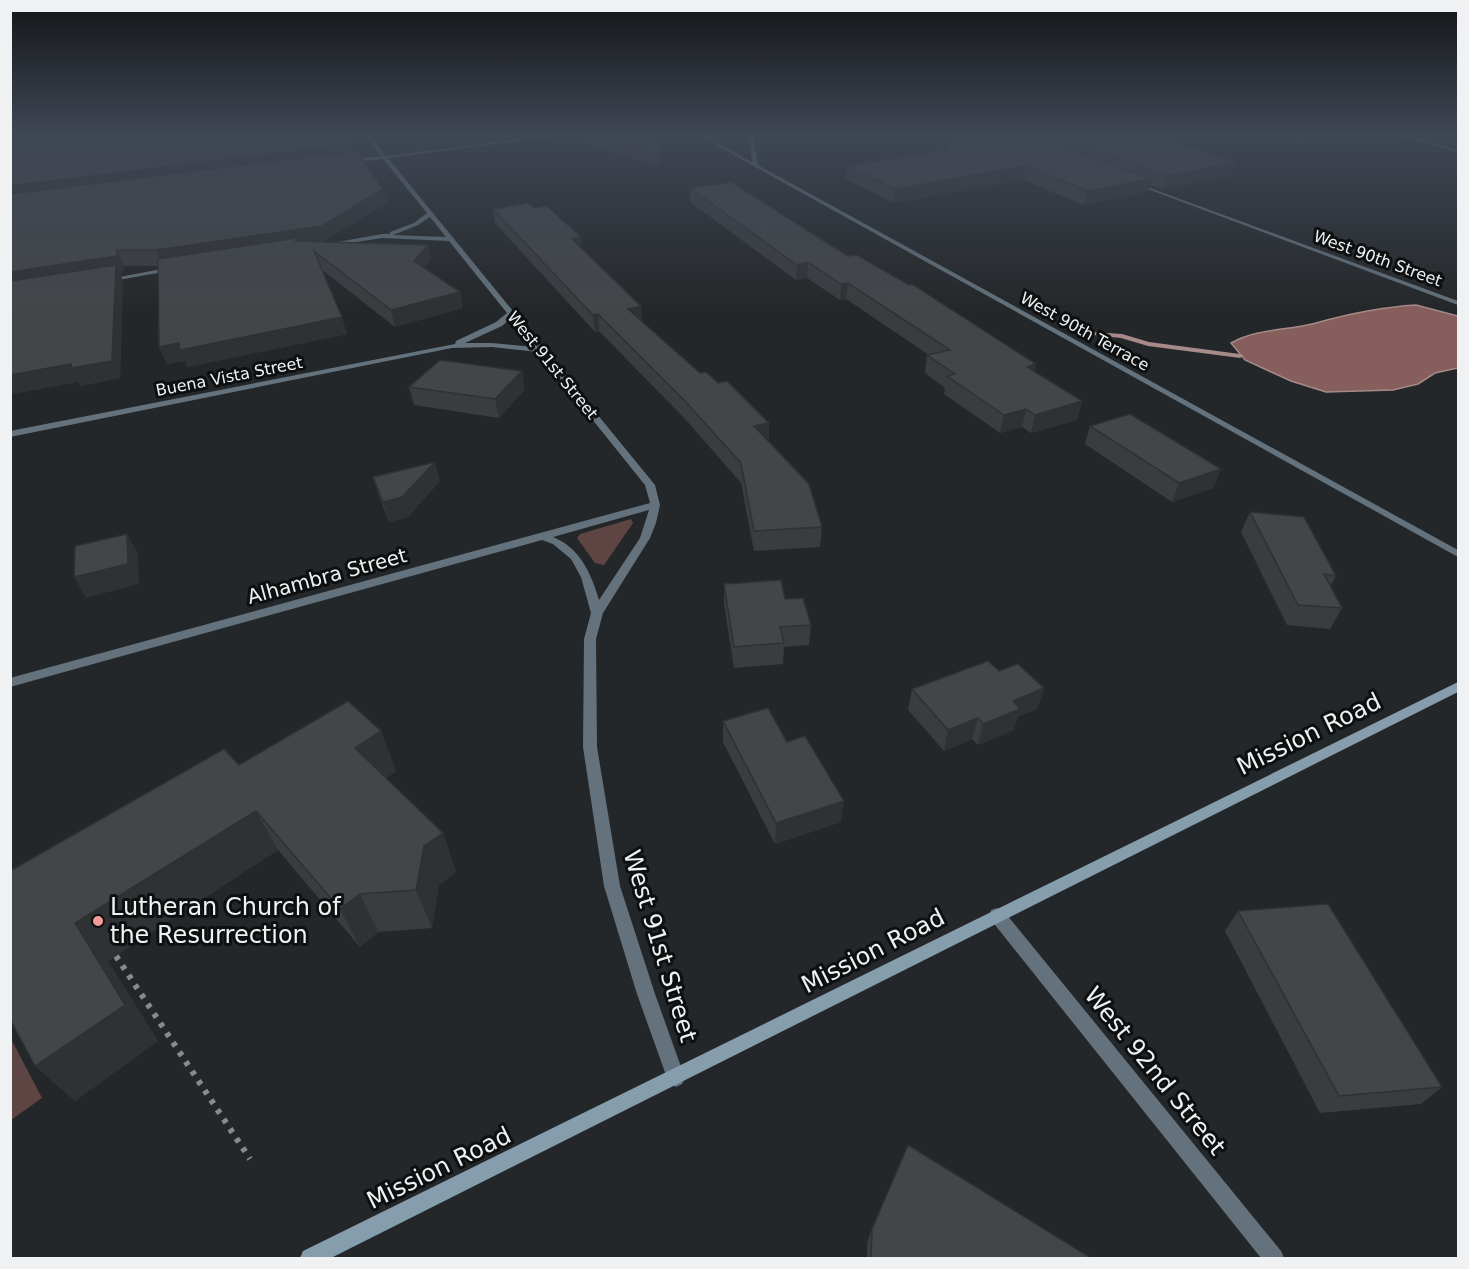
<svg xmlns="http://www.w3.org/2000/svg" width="1469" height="1269" font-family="'DejaVu Sans',sans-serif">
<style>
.green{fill:#5e4443}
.water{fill:#865e5c;stroke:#a68a89;stroke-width:1.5}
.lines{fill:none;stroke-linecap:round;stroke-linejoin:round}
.stream{fill:#a68a89;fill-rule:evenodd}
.path{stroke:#888a8c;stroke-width:6;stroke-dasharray:4.5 7;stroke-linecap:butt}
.minor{fill:#63727c;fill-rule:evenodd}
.tertiary{fill:#63727c;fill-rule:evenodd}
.secondary{fill:#859dad;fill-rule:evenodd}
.wall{fill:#3a3c3f}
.shaded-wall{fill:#2f3133}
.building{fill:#434649;stroke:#2f3133;stroke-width:1.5}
.poi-dot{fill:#f59b98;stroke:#0e0f10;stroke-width:2}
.labels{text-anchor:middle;stroke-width:6;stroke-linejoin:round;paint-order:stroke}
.far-street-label{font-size:16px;fill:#eff1f2;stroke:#0e0f10}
.street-label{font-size:20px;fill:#eff1f2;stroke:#0e0f10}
.near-street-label{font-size:24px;fill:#eff1f2;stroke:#0e0f10}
.near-poi-label{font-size:24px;fill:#eff1f2;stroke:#0e0f10;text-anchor:start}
</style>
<rect width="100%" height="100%" fill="#242729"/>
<g class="green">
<polygon points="631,519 633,523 604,565 595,563 577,538 580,534"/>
<polygon points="10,1037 42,1098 11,1120 10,1120"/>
</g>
<path class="water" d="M 1416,305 L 1458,316 L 1458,368 L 1435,373 L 1418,384 L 1393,390 L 1326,392 L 1291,381 L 1245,360 L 1231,343 C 1258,328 1286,331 1316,323 C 1348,314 1382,307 1416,305 Z"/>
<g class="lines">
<polygon class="stream" points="1094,332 1122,334 1149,342 1240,354 1244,356 1240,358 1148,346 1121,338 1092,335 1092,333"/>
<polyline class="path" points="116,956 250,1159"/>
<g class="minor">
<path d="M 363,133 L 368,133 L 386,156 L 563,133 L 578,133 L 388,158 L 655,485 L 660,505 L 656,523 L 650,538 L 603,613 L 596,639 L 597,747 L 620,886 L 655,994 L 685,1078 L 682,1084 L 676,1087 L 670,1084 L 667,1078 L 637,994 L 604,886 L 583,747 L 584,639 L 591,613 L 581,577 L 571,559 L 553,544 L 542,540 L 10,687 L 10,678 L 650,503 L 645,485 L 538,352 L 492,347 L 452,348 L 10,437 L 10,431 L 455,344 L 456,341 L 496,322 L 507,313 L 449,241 L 382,238 L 330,246 L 329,245 L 332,243 L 382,234 L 390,234 L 390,232 L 414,223 L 427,213 L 383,159 L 346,163 L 348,160 L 381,156 ZM 430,217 L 446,237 L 393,235 L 418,225 ZM 511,318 L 534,347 L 492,343 L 465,343 L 502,326 ZM 649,510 L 640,538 L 599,600 C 591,573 580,548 553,537 Z"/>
<polygon points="694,133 700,133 752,162 749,133 753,133 758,165 1458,550 1458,557"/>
<polygon points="1134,182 1458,301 1458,305 1134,184"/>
<polygon points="172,267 175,269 174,270 107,282 104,280"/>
<polygon points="997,908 1003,910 1281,1251 1284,1258 1261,1258 991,920 989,915 991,910"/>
</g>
<polygon class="tertiary" points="1389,133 1397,133 1458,150 1458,152"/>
<polygon class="secondary" points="1458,682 1458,692 331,1258 300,1258 303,1251"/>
</g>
<g class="wall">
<polygon points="10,133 352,144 353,152 387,203 326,240 319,242 428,245 431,260 424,268 460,292 463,308 395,327 321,269 347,334 187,367 185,361 167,364 159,347 158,266 124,266 123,272 120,273 123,281 120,378 80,386 78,382"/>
<polygon points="566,133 645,133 662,156 657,166 566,137"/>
<polygon points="954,133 1165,133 1163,137 1236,163 1232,176 1163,189 1150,185 1148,192 1084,205 1023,180 894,203 846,179 847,166 946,149 947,134"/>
<polygon points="1259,133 1383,133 1305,146"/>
<polygon points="690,188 848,256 1036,364 1035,372 1082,401 1077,420 1031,433 1022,427 1000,433 944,394 945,388 925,373 927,355 929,355 846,299 840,300 807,278 796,280 690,202"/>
<polygon points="493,209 583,249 641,306 642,321 769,441 822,527 820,547 754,551 741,483 686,420 599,331 595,332 495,223"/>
<polygon points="409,387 525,389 499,418 414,405"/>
<polygon points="1090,426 1221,469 1213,488 1172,502 1085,444"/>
<polygon points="373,477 440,481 408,517 389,522 379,496"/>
<polygon points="1250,512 1336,576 1330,587 1342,608 1330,629 1287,625 1241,532"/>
<polygon points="724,584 785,599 811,625 809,645 784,647 783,664 734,668 724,604"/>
<polygon points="1044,688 1037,709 1017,717 1014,730 978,745 972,739 944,751 908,710 912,689"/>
<polygon points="723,721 841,822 775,844 723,742"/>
<polygon points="381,731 396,771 386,778 443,833 456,872 439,885 432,928 378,932 360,947 278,850 108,961 158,1041 75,1101 35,1066 239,765"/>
<polygon points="1238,911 1442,1087 1421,1104 1320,1113 1225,931"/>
<polygon points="872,1229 1091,1258 867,1258 867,1243"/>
</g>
<g class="shaded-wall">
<polygon points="1314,133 1383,133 1305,146 1310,134"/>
<polygon points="661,143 662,156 657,166 657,153"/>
<polygon points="352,144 355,157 10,201 10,186"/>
<polygon points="1236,163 1232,176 1163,189 1167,176"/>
<polygon points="1026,166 1023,180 894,203 896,189"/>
<polygon points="1152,179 1148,192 1084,205 1087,191"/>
<polygon points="383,189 387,203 326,240 163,266 156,250"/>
<polygon points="581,237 583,252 572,239"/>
<polygon points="428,245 431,260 417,277 414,261"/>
<polygon points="117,250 124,266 123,272 120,273 123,281 120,378 80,386 78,382 10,395 10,375 71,364 112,361 10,290 10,272"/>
<polygon points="808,262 807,278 796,280 797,265"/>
<polygon points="848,283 846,299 840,300 841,284"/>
<polygon points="460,292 463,308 395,327 391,310"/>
<polygon points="641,306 642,323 628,309"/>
<polygon points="598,314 599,331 595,332 593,315"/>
<polygon points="342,317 347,334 187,367 185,361 167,364 159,347"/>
<polygon points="1036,364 1032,382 1027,367"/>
<polygon points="522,371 525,389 499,418 495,399"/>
<polygon points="1082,401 1077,420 1031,433 1035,415"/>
<polygon points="1026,409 1022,427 1000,433 1004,415"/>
<polygon points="769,423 769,441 754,426"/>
<polygon points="435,462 440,481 408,517 389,522 383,502"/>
<polygon points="1221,469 1213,488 1172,502 1179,483"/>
<polygon points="127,534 138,553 139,584 86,598 74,577"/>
<polygon points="1044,688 1037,709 1017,717 1014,730 978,745 983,724 1013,701"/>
<polygon points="978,718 972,739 944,751 948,730"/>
<polygon points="381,731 396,771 372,787 355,748"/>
<polygon points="844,801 841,822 775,844 776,823"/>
<polygon points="256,811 278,850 108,961 158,1041 75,1101 35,1066 75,923"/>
<polygon points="443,833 456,872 439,885 432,928 416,890 424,846"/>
<polygon points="360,894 378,932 360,947 340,909"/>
</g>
<g class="building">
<polygon points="10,133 338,133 345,136 352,144 10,186"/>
<polygon points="593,133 645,133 661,143 657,153"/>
<polygon points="955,133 1032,133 1045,140 1152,179 1087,191 1026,166 896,189 847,166 949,149 947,134"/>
<polygon points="1049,133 1164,133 1163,137 1236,163 1167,176"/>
<polygon points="357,151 383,189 322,226 156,250 117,250 117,256 10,272 10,194"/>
<polygon points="731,182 848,256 857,255 909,285 912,284 1036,364 1027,367 1082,401 1035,415 1026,409 1004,415 947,376 955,374 927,355 950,350 848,283 841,284 808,262 797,265 690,188"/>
<polygon points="529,203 534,208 547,206 581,237 572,239 641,306 628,309 700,373 706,372 718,383 727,381 769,423 754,426 809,484 822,527 754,531 741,463 686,402 598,314 593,315 493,209"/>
<polygon points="303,237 296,241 428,245 414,261 460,292 391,310 314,251 342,317 180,350 179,343 159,347 158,259"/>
<polygon points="116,265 112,361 71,368 71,364 10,375 10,281"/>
<polygon points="440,360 522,371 495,399 409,387"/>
<polygon points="1130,414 1221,469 1179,483 1090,426"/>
<polygon points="435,462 402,497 383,502 373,477"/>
<polygon points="1250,512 1304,517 1336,576 1324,574 1342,608 1298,605"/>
<polygon points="127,534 128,564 74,577 75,546"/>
<polygon points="781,580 785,599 803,598 811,625 780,627 784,643 734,647 724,584"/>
<polygon points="988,661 999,671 1018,664 1044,688 1013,701 1020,709 983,724 978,718 948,730 912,689"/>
<polygon points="348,701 381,731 355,748 443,833 424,846 416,890 360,894 340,909 256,811 75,923 125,1005 35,1066 10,1019 10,871 224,749 239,765"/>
<polygon points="768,708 787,742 805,736 844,801 776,823 723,721"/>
<polygon points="1328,904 1442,1087 1339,1096 1238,911"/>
<polygon points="908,1145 1091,1258 871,1258 872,1229"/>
</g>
<linearGradient id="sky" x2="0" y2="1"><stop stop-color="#141517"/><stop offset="0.43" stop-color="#3f4754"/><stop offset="1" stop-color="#3f4754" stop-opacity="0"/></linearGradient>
<rect width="1469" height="311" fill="url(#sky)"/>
<circle class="poi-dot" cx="98" cy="921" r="6"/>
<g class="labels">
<g class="far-street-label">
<text transform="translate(1378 258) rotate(20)" y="6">West 90th Street</text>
<text transform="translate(1085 331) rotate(29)" y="6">West 90th Terrace</text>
<text transform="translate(553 365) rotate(51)" y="6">West 91st Street</text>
<text transform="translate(229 376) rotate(-11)" y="6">Buena Vista Street</text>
</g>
<g class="street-label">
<text transform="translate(327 576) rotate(-15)" y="7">Alhambra Street</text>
</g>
<g class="near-street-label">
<text transform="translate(1309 734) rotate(-26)" y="8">Mission Road</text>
<text transform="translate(660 946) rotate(73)" y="8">West 91st Street</text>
<text transform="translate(873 951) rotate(-27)" y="8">Mission Road</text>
<text transform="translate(1155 1071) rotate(51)" y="8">West 92nd Street</text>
<text transform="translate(439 1168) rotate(-26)" y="8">Mission Road</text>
</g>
<g class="near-poi-label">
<text x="110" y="915">Lutheran Church of<tspan x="110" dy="28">the Resurrection</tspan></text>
</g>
</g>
<rect width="1469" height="1269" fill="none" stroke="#eff1f2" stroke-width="24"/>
</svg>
